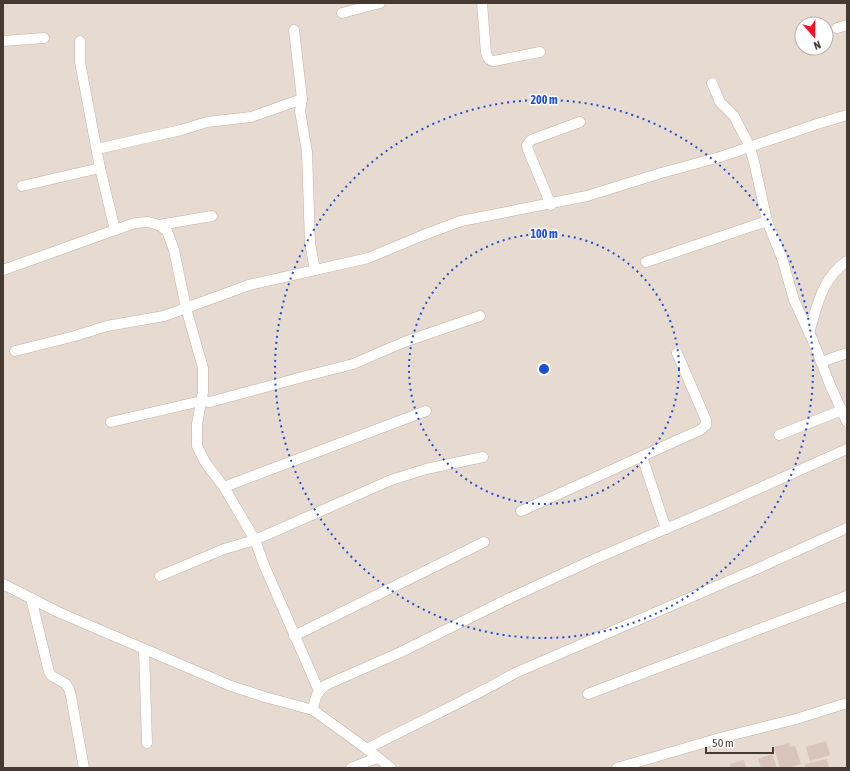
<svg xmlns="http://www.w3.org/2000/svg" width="850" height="771" font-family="'Asap Condensed',sans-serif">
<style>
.residential{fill:#e7dad0;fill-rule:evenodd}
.building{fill:#d8c4ba}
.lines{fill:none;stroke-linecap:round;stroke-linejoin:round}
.minor-casing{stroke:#c2b2a7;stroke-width:11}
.minor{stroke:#fff;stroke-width:10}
.ring{fill:none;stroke:#1d4ed8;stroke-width:2;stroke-dasharray:2 4}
.centre{fill:#1d4ed8;stroke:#fff;stroke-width:2}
.ring-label{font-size:12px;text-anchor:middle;font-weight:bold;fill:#1d4ed8;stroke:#fff;stroke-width:3;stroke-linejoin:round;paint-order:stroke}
</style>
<rect width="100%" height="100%" fill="#f3eae2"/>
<path class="residential" d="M 3,3 L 847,3 L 847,768 L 3,768 ZM 802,24 L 826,24 L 826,48 L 802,48 Z"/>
<g class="building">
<polygon points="826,741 830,755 810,761 806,747"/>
<polygon points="789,743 790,747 795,746 801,764 788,768 780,768 774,747"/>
<polygon points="772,754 777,768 761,768 758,759"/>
<polygon points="827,759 829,768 806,768 805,764"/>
<polygon points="744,760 746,768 731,768 730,764"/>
</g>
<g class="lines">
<defs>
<g id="minor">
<path d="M 482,3 L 486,53 C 488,58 489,61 494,61 L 540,52"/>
<polyline points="342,13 380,3"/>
<polyline points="837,28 847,25"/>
<polyline points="294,30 302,99 300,111 307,152 310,243 315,270"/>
<polyline points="3,41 44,38"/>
<polyline points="80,41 80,62 100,168 115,230 135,223 148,222 159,225 167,231 174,250 186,308 203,368 203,392 197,424 197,446 205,462 224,487 255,540 264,565 319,691"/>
<polyline points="712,83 720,102 734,116 750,147 755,166 767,221 782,258 794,300 813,341 830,385 847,422"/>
<polyline points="97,149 181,130 207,122 251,117 302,99"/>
<polyline points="22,186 100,168"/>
<polyline points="551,205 528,150 527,145 531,140 580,122"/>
<polyline points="159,225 212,216"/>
<polyline points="646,262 767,221"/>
<polyline points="3,270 115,230"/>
<path d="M 809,333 C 817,306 822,278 847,261"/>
<polyline points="15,351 75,336 107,326 164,316 249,285 368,258 421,236 461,221 587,196 661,173 720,157 817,124 847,115"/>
<polyline points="821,362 847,353"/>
<polyline points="111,422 201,401 210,402 306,376 353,364 404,342 480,316"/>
<polyline points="779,435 842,410"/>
<polyline points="642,456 666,529"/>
<polyline points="224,487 426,411"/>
<polyline points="521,511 700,430 706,425 706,420 677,353"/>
<polyline points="160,576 224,549 255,540 391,480 426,469 483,457"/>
<polyline points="3,584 58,612 231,686 265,697 313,710 367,749 391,768"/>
<polyline points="31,598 49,672 52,676 66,684 69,689 71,696 84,768"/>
<polyline points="294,636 484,542"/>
<polyline points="144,650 147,743"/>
<polyline points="588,694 847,596"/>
<path d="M 313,710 C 315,698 316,693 326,685 L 401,652 L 510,598 L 597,558 L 715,508 L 847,449"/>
<path d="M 367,749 C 416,723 467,701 515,673 L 761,567 L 847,528"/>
<polyline points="351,768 377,758"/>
<polyline points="617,768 720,738 796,719 847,703"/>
</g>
</defs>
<use href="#minor" class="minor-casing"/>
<use href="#minor" class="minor"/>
</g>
<g class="ring">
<circle cx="544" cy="369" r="135"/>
<circle cx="544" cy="369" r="269"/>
</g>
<circle cx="544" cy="369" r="6" class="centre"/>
<g class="ring-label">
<text x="544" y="104">200 m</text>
<text x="544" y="238">100 m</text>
</g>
<rect width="850" height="771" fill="none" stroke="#453932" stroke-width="8"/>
<g transform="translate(814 36) rotate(160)"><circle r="19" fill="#ffffff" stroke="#b5b0ad"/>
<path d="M0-3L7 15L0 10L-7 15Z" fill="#ff0d26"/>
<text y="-6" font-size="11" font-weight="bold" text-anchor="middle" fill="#453932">N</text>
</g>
<path d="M706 747v6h67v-6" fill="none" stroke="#453932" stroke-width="2"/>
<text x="712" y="747" font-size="12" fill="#453932" stroke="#ffffff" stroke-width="3" paint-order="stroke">50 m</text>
</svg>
